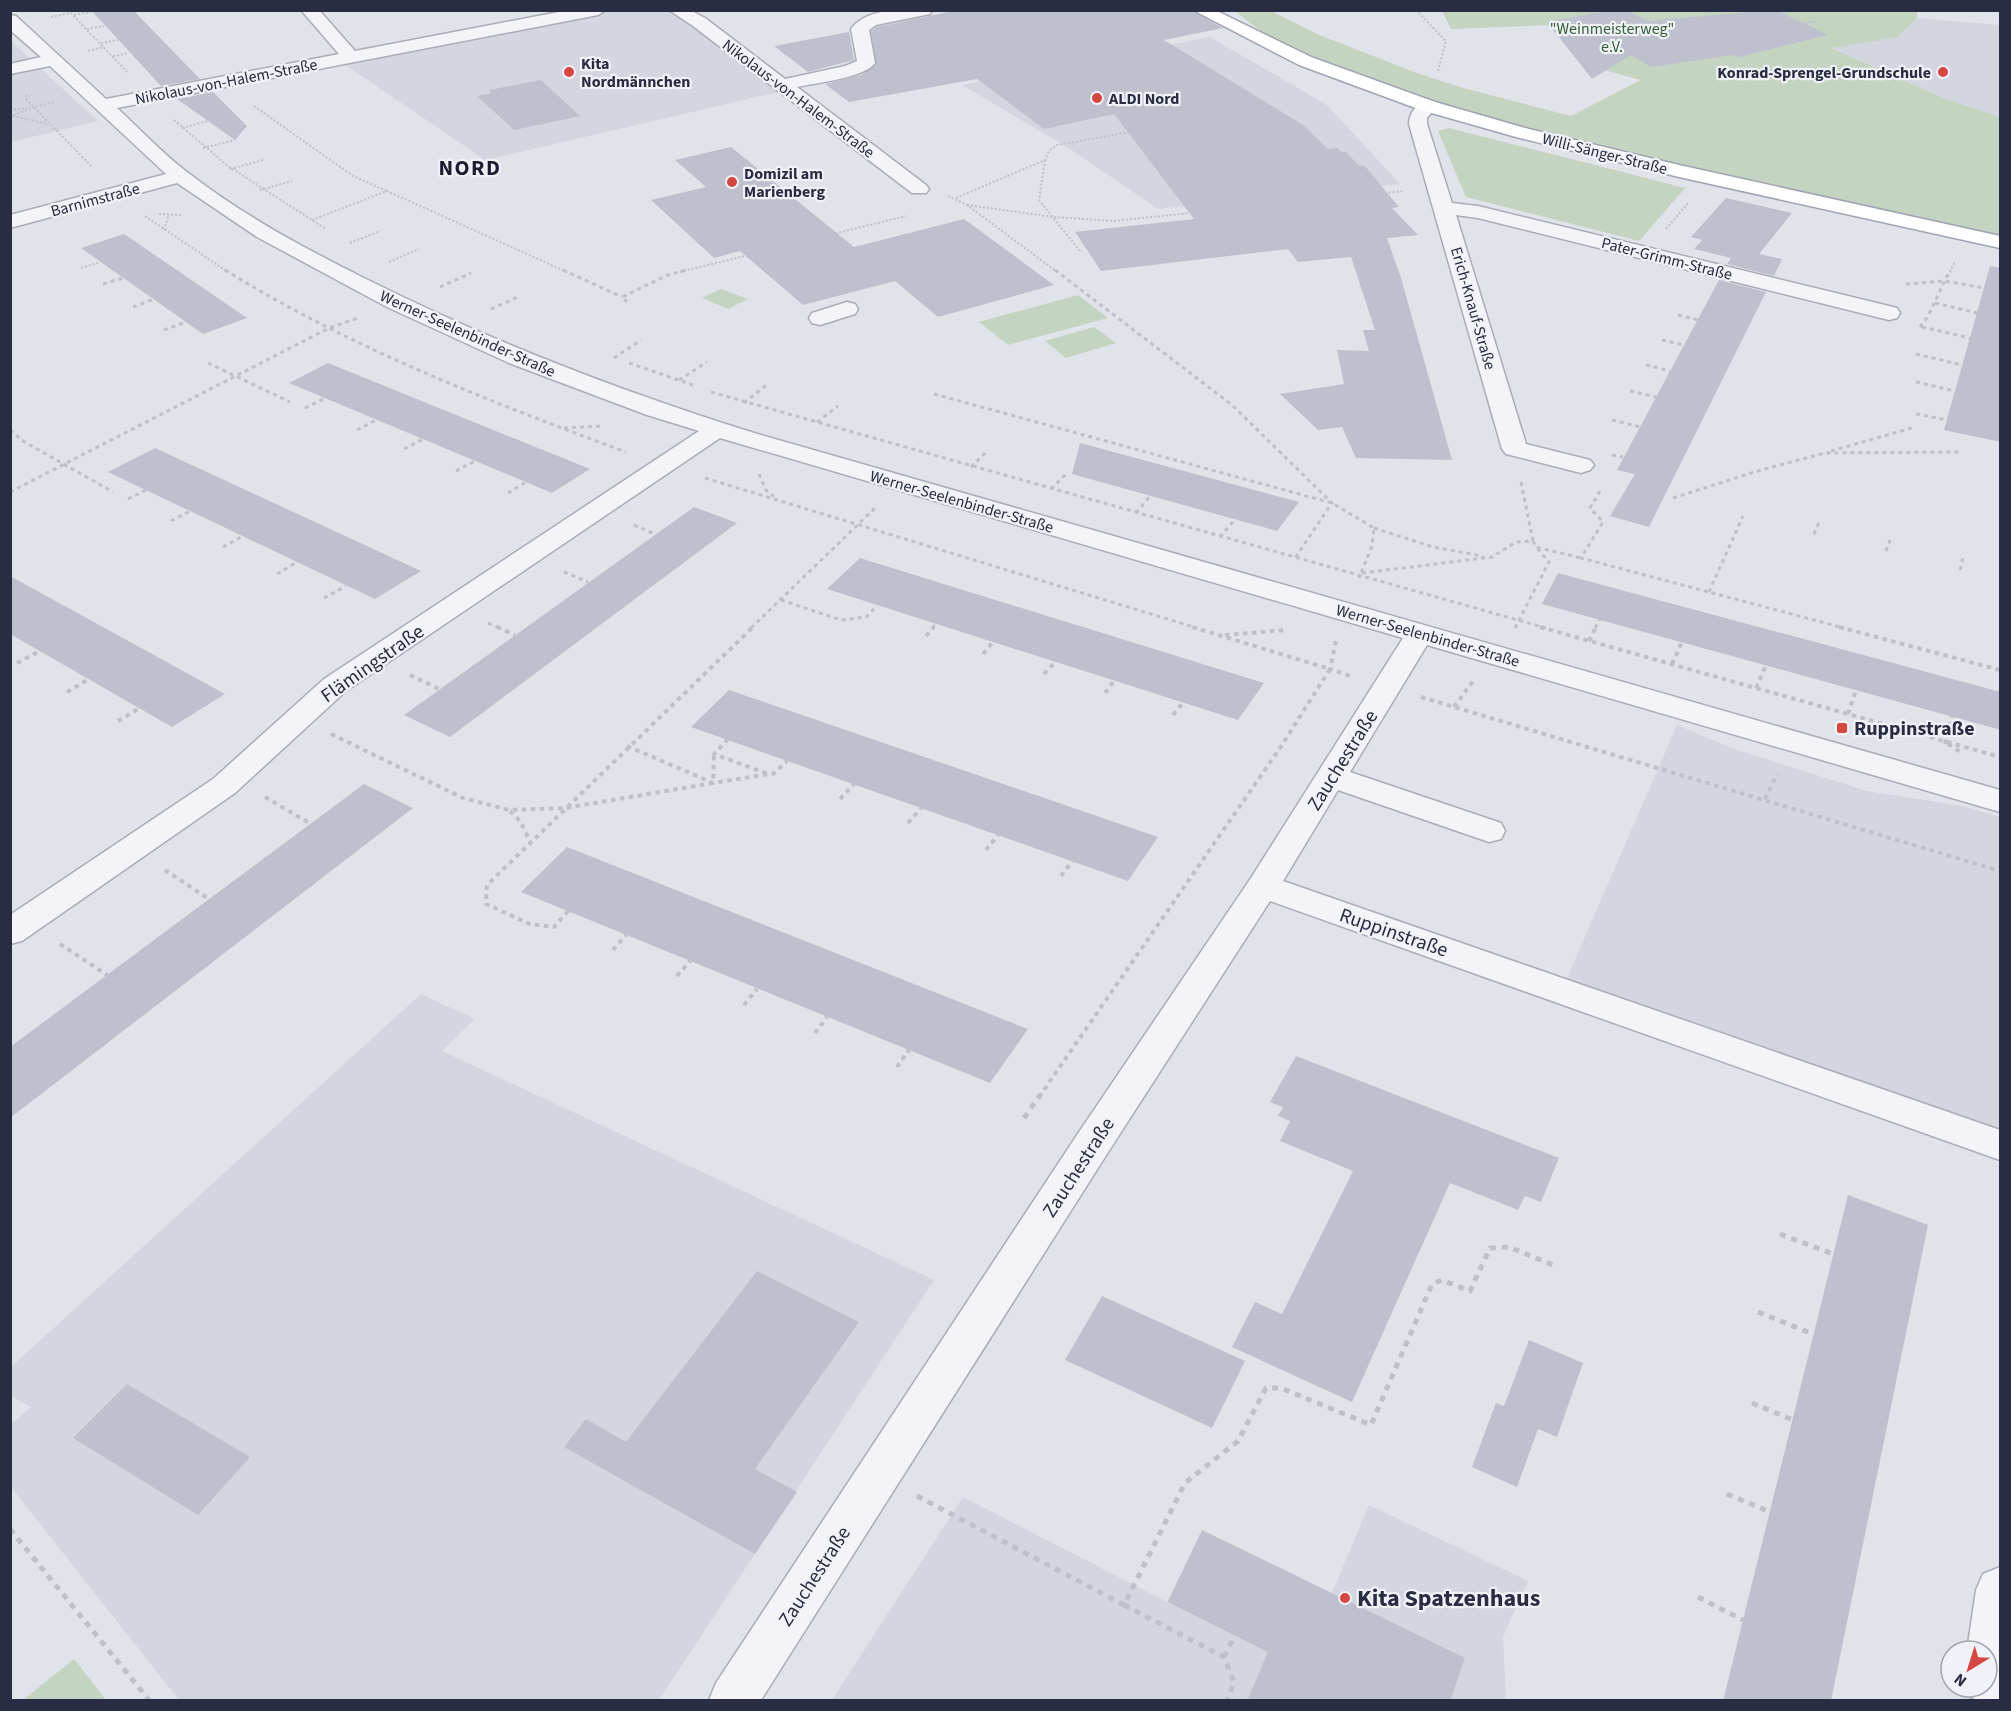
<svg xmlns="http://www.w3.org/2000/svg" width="2011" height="1711" font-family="'Source Sans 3',sans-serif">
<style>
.built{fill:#d3d5df}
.green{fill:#c3d4c1}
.building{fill:#bec0cd}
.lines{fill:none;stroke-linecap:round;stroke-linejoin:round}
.minor-casing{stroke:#aaacb8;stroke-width:3}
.major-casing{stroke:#9fa4b6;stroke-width:3}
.path-far3{stroke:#bfc0c9;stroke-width:2;stroke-dasharray:2 2;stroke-linecap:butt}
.path-far2{stroke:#bfc0c9;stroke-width:3;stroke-dasharray:4 4;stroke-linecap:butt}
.path-far1{stroke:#bfc0c9;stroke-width:4;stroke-dasharray:4.5 4.5;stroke-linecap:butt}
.path{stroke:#bfc0c9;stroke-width:5;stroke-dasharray:6 6;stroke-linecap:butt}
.minor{fill:#f4f4f8;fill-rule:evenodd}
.major{fill:#fff;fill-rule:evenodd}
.poi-dot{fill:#d44841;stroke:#f1f2f7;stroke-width:2}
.labels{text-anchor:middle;stroke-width:4.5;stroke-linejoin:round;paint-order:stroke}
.far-park-label{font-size:16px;fill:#355f35;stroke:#f1f2f7}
.far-poi-label{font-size:16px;font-weight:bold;fill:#282d43;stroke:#f1f2f7;text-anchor:start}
.far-street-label{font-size:16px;fill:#282d43;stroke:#f1f2f7}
.street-label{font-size:20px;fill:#282d43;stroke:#f1f2f7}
.poi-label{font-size:20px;font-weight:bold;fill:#282d43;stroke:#f1f2f7;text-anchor:start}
.far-district-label{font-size:22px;font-weight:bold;letter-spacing:1.5px;fill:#1a1e33;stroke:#f1f2f7}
.near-poi-label{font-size:24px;font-weight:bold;fill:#282d43;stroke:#f1f2f7;text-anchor:start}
</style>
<rect width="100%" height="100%" fill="#e1e3ea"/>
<g class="built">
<polygon points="582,11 674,11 800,87 485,160 344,64 335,55"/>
<polygon points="1917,18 2000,25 2000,117 1941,97 1831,47 1898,37"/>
<polygon points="1210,37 1327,105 1400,184 1158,209 1067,147 962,85"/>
<polygon points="10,40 27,56 98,121 11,142"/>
<polygon points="1677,725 1734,749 1867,791 1962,806 2000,817 2000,1139 1564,985"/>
<polygon points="421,994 475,1019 442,1051 934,1280 659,1700 179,1700 11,1487 10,1425 31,1407 11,1396 11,1367"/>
<polygon points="963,1497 1167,1602 1202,1530 1332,1593 1369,1505 1528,1581 1503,1637 1506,1700 832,1700"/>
</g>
<g class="green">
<path d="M 1235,11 L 1271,11 L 1317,34 L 1414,72 L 1463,88 L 1571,116 L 1641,80 L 1593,67 L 1547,25 L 1451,29 L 1442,11 L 1917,11 L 1917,18 L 1898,37 L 1832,48 L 1941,97 L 2000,117 L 2000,236 C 1872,208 1743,180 1615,150 C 1527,129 1439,107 1354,74 C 1311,58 1269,41 1235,11 Z"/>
<polygon points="1449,128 1685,188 1639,241 1466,197 1438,131"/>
<polygon points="721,289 748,299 728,309 702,298"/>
<polygon points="1078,295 1108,318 1008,345 979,322"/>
<polygon points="1094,327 1116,343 1066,358 1045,341"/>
<polygon points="74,1659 106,1700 23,1700"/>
</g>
<g class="building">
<polygon points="91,10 133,10 200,79 161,86"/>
<polygon points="958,10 1191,10 1223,28 1164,40 1303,125 1328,149 1338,148 1341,152 1346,152 1359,166 1365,166 1399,207 1392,208 1418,235 1387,238 1401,278 1452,460 1356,458 1342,427 1318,430 1280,394 1344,384 1337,350 1369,351 1363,330 1375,330 1351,257 1298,262 1288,249 1101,271 1075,232 1194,219 1114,114 1044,129 977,79 849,102 825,84 861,75 876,65 871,31 877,27"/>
<polygon points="1614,10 1626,10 1647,21 1776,10 1828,35 1739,57 1733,55 1651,67 1631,55 1592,79 1547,22"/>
<polygon points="849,32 854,60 808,72 774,46"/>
<polygon points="541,80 580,116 514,130 477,96 491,93 489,90"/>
<polygon points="213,92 247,126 235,140 177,99"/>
<polygon points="731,147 854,247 964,219 1054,285 938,317 895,281 803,305 740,251 714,258 651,200 706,187 675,160"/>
<polygon points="1726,198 1792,213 1759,254 1782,259 1774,276 1727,264 1731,258 1694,249 1702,240 1691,237"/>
<polygon points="124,234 247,318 203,334 81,248"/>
<polygon points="1990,266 2001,268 2001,442 1944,430"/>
<polygon points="1719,280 1766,292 1649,527 1610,516 1635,474 1617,470"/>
<polygon points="328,363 590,469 552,493 289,383"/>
<polygon points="1080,443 1299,502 1277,531 1072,474"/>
<polygon points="155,448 421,571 375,599 108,472"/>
<polygon points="694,507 737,523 450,737 404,715"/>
<polygon points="860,558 1264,683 1238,720 827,589"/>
<polygon points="1558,573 2001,692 2001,730 1542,604"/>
<polygon points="10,576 225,694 172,727 10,634"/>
<polygon points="729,690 1158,837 1128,881 691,727"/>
<polygon points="364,784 413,808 10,1118 10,1047"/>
<polygon points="567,847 1028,1029 990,1083 521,892"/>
<polygon points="1296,1056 1559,1158 1541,1202 1525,1196 1518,1210 1450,1183 1352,1402 1232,1347 1255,1302 1282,1314 1353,1171 1280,1141 1290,1121 1278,1116 1283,1107 1270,1102"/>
<polygon points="1848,1195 1928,1225 1831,1701 1723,1701"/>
<polygon points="757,1271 859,1322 755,1469 797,1492 755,1554 564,1447 586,1419 626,1442"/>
<polygon points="1102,1296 1245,1361 1212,1428 1065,1360"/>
<polygon points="1529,1340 1583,1363 1557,1437 1538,1429 1517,1487 1472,1467 1496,1403 1504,1406"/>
<polygon points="127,1384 250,1457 198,1515 73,1438"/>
<polygon points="1202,1530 1465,1658 1450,1701 1247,1701 1268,1652 1168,1602"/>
</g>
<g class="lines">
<defs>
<g id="minor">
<path d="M 301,10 L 319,10 L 355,51 L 569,10 L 606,10 L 598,15 L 117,108 C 140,129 162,153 187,172 C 242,215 304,248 366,279 C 492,342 620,391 754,433 L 2000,790 L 2000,812 L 1427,645 L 1350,772 L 1501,823 L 1505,831 L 1501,839 L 1489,842 L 1338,790 L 1283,881 L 2000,1130 L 2000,1160 L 1270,901 L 1105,1157 L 761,1700 L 709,1700 L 716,1683 L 1077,1135 L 1251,878 L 1403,638 L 720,438 L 346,691 L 235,793 L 22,941 L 10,944 L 10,915 L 213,779 L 324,679 L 699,431 L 647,415 L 509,363 L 387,307 L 257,237 L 177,183 L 10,228 L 10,215 L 166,174 L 50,66 L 10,74 L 10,64 L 41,57 L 10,30 L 10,15 L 16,16 L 106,99 L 339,54 Z"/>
<path d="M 669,10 L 690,10 L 705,18 L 785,79 L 845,66 L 857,61 L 851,29 C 868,6 907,10 932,10 L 930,14 L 876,25 L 869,30 L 875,63 C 864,78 815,83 797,87 L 926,185 L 929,189 L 926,193 L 912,193 L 693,26 Z"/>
<path d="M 1428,100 L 1435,102 L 1437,106 L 1427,118 L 1427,124 L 1452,203 L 1478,206 L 1889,306 L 1897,308 L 1900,313 L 1897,318 L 1889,320 L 1478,218 L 1456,215 L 1526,444 L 1590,460 L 1594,465 L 1590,470 L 1581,473 L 1506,454 L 1502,449 L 1409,124 C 1409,113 1417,103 1428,100 Z"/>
<polygon points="847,302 855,304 858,309 855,314 820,325 812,323 809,318 812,313"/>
<polygon points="2000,1567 2000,1699 1978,1700 1970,1697 1965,1687 1987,1687 1987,1651 1967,1651 1976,1590 1983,1574"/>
</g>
<polygon id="major" points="1193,10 1215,10 1311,57 1435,102 1529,129 1679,165 2000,236 2000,248 1679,177 1516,137 1421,110 1299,65"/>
</defs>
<use href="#minor" class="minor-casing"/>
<use href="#major" class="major-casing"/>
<g class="path-far3">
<polyline points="68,10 127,72"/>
<polyline points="1416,10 1446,41 1438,71"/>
<polyline points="1589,10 1617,37 1638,46 1819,21"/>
<polyline points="74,15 91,12"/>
<polyline points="51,17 70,13"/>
<polyline points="87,29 104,26"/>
<polyline points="101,43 118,40"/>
<polyline points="88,51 104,47"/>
<polyline points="113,56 129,53"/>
<polyline points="27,95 26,99 93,168"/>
<polyline points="254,106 353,176 387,191"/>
<polyline points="10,110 27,108"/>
<polyline points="10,113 13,116 48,124"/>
<polyline points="10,117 31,108 55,102"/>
<polyline points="174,120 228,166 326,229"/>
<polyline points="182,128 208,121"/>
<polyline points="203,148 235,140"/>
<polyline points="1045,160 1039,200 1080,251"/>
<polyline points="230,169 263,160"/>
<polyline points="260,190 292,181"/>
<polyline points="948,196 967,205 1057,272"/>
<polyline points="956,198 1045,160 1049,151 1057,145 1130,132 1140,121"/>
<polyline points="967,205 1054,217 1113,221 1404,191"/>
<polyline points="159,214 181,215"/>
<polyline points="145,216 228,272"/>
<polyline points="312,220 387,191 567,272"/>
<polyline points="1666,229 1688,203"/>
<polyline points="164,230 169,214"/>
<polyline points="350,243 380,231"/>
<polyline points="389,262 419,249"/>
<polyline points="81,268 100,262"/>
<polyline points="680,272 906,216"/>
<polyline points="1950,272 1955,261"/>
</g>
<g class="path-far2">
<path d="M 225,270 C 351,348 488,401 626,452"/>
<polyline points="563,270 622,297"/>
<polyline points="1055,270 1232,405 1332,503 1295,558"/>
<polyline points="103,284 123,278"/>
<polyline points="1906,284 1945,281 1984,288"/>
<polyline points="440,287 471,273"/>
<polyline points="627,302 622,297 668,275 686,270"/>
<polyline points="1935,303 1977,313"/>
<polyline points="133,307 154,299"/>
<polyline points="491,309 518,297"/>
<polyline points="1678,315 1698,320"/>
<polyline points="1920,327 1928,316 1950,270"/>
<polyline points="1922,327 1970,338"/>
<polyline points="164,330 186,322"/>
<polyline points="1662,340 1684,345"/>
<polyline points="1916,354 1962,365"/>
<polyline points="614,358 641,340"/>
<polyline points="208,363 290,402"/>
<polyline points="629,363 693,385"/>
<polyline points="1646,365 1670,371"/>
<polyline points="679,380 707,362"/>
<polyline points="1916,382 1955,391"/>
<polyline points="1630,391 1656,397"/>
<polyline points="711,392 1546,628"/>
<polyline points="934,394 1332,503 1374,528 1372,546 1359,578"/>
<polyline points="744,403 769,383"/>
<polyline points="305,408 325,398"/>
<polyline points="1916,414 1947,420"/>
<polyline points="1612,420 1640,427"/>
<polyline points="817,422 838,406"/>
<polyline points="564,428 604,426"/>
<polyline points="10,430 23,441 113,492"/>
<polyline points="357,430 376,420"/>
<polyline points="404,449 423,439"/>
<polyline points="1831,451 1915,427"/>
<polyline points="1612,455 1623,457"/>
<polyline points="971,467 988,450"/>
<polyline points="456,471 475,461"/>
<polyline points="759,474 766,490 777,499"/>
<polyline points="705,478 1197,628"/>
<polyline points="1521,482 1533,541"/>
<polyline points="1051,489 1068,472"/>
<polyline points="1600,491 1590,508 1603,522 1581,558 1844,628"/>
<polyline points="10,492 329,328 358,318"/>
<polyline points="508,493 526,482"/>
<polyline points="1673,498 1761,470 1825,453 1961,452"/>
<polyline points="128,499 146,490"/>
<polyline points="1136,513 1150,496"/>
<polyline points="171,521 190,511"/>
<polyline points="634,525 655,534"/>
<polyline points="1374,528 1433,547 1483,556"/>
<polyline points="1814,534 1819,522"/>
<polyline points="1220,537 1235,519"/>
<polyline points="223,547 243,536"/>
<polyline points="1886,551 1890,540"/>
<polyline points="1960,570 1963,558"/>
<polyline points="564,572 588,582"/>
<polyline points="1362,573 1492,557 1516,542 1533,541 1536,547 1581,558"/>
<polyline points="277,574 297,562"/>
<polyline points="1709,592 1743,516"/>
<polyline points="324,598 346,586"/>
<polyline points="781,600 841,620 866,617 877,606"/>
<polyline points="488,623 500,628"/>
<polyline points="751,628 875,508"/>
<polyline points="932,628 936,624"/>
<polyline points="1515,628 1549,562 1536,547"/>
<polyline points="1595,628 1600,619"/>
</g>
<g class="path-far1">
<polyline points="497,627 515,635"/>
<polyline points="1540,627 2000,757"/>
<polyline points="1839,627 2000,670"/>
<polyline points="1225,635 1286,630"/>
<polyline points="926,636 934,627"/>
<polyline points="1336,641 1330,669 1353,677"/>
<polyline points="1589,641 1596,627"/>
<polyline points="983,654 993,642"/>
<polyline points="17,663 40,651"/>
<polyline points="1672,664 1682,642"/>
<polyline points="1044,674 1055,662"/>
<polyline points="410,675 439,689"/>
<polyline points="1756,688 1766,665"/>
<polyline points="67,692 89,679"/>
<polyline points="1105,693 1114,681"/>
<polyline points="1421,697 2000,871"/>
<polyline points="1454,707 1473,681"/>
<polyline points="1848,714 1856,690"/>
<polyline points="1173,715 1183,703"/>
<polyline points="118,721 140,708"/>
<polyline points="331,734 463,798 509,810 565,808 713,783 714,754"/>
<polyline points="728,739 714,754 768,774"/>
<polyline points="1945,744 1952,716"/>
<polyline points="1948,744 1962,753"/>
<polyline points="627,746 713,783 769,774"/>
<polyline points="772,775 787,761"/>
<polyline points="265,797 311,824"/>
<polyline points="840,799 854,784"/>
<polyline points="1765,799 1777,774"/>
<polyline points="510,811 520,821 530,841"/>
<polyline points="908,823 921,808"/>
<polyline points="986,850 998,835"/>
<polyline points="165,870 209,899"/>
<polyline points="1061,876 1072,861"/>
<polyline points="568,911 554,927 530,924 486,904 487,885 753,627"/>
<polyline points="60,944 107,975"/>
<polyline points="613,950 626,935"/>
<polyline points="677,976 690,961"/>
<polyline points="744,1005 757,989"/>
<polyline points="815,1033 827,1017"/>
<polyline points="897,1067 909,1050"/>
<polyline points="1039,1097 1280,748 1330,669 1192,627"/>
</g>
<g class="path">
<polyline points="1024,1118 1040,1095"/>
<polyline points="1780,1234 1833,1254"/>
<polyline points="1758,1312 1813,1334"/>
<polyline points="1752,1403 1793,1420"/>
<polyline points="1727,1494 1770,1512"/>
<polyline points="917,1496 1124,1605 1185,1483 1238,1441 1266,1388 1281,1388 1371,1425 1432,1284 1442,1280 1470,1291 1490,1248 1509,1247 1556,1266"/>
<polyline points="10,1529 149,1700"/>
<polyline points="1698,1597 1743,1620"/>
<polyline points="1124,1605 1224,1657 1234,1682 1227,1700"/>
<polyline points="1224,1657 1235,1635"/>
</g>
<use href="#minor" class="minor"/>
<use href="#major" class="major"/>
</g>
<g class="poi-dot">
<circle cx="569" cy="72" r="6"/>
<circle cx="1943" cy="72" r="6"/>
<circle cx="1097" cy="98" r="6"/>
<circle cx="732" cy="182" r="6"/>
<rect x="1836" y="722" width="12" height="12" rx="3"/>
<circle cx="1345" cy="1598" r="6"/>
</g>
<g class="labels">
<g class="far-park-label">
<text x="1612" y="34">"Weinmeisterweg"<tspan x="1612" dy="18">e.V.</tspan></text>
</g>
<g class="far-poi-label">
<text x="581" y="69">Kita<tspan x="581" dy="18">Nordmännchen</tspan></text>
<text x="1931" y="78" text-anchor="end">Konrad-Sprengel-Grundschule</text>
<text x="1109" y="104">ALDI Nord</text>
<text x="744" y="179">Domizil am<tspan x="744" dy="18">Marienberg</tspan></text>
</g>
<g class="far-street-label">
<text transform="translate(226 81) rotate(-11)" y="6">Nikolaus-von-Halem-Straße</text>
<text transform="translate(799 98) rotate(37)" y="6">Nikolaus-von-Halem-Straße</text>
<text transform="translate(1605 153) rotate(14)" y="6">Willi-Sänger-Straße</text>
<text transform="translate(95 199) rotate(-15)" y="6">Barnimstraße</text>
<text transform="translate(1667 258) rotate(14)" y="6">Pater-Grimm-Straße</text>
<text transform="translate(1474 308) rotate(74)" y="6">Erich-Knauf-Straße</text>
<text transform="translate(468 333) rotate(24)" y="6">Werner-Seelenbinder-Straße</text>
<text transform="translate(962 501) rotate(16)" y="6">Werner-Seelenbinder-Straße</text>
<text transform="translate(1428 635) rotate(16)" y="6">Werner-Seelenbinder-Straße</text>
</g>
<g class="street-label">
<text transform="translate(372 663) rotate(-35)" y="7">Flämingstraße</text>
<text transform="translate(1342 760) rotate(-58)" y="7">Zauchestraße</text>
<text transform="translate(1394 932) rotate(19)" y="7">Ruppinstraße</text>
<text transform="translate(1078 1167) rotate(-57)" y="7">Zauchestraße</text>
<text transform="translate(814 1576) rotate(-57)" y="7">Zauchestraße</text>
</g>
<g class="poi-label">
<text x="1854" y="735">Ruppinstraße</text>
</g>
<g class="far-district-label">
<text x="470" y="175">NORD</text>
</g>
<g class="near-poi-label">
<text x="1357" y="1606">Kita Spatzenhaus</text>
</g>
</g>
<rect width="2011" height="1711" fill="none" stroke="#282d43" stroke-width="24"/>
<g transform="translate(1969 1669) rotate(218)"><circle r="28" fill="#f1f2f7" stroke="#a1a3af" stroke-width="1.5"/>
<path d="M0-4.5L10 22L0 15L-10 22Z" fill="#d44841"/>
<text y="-9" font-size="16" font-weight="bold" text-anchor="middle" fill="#282d43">N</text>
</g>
</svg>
